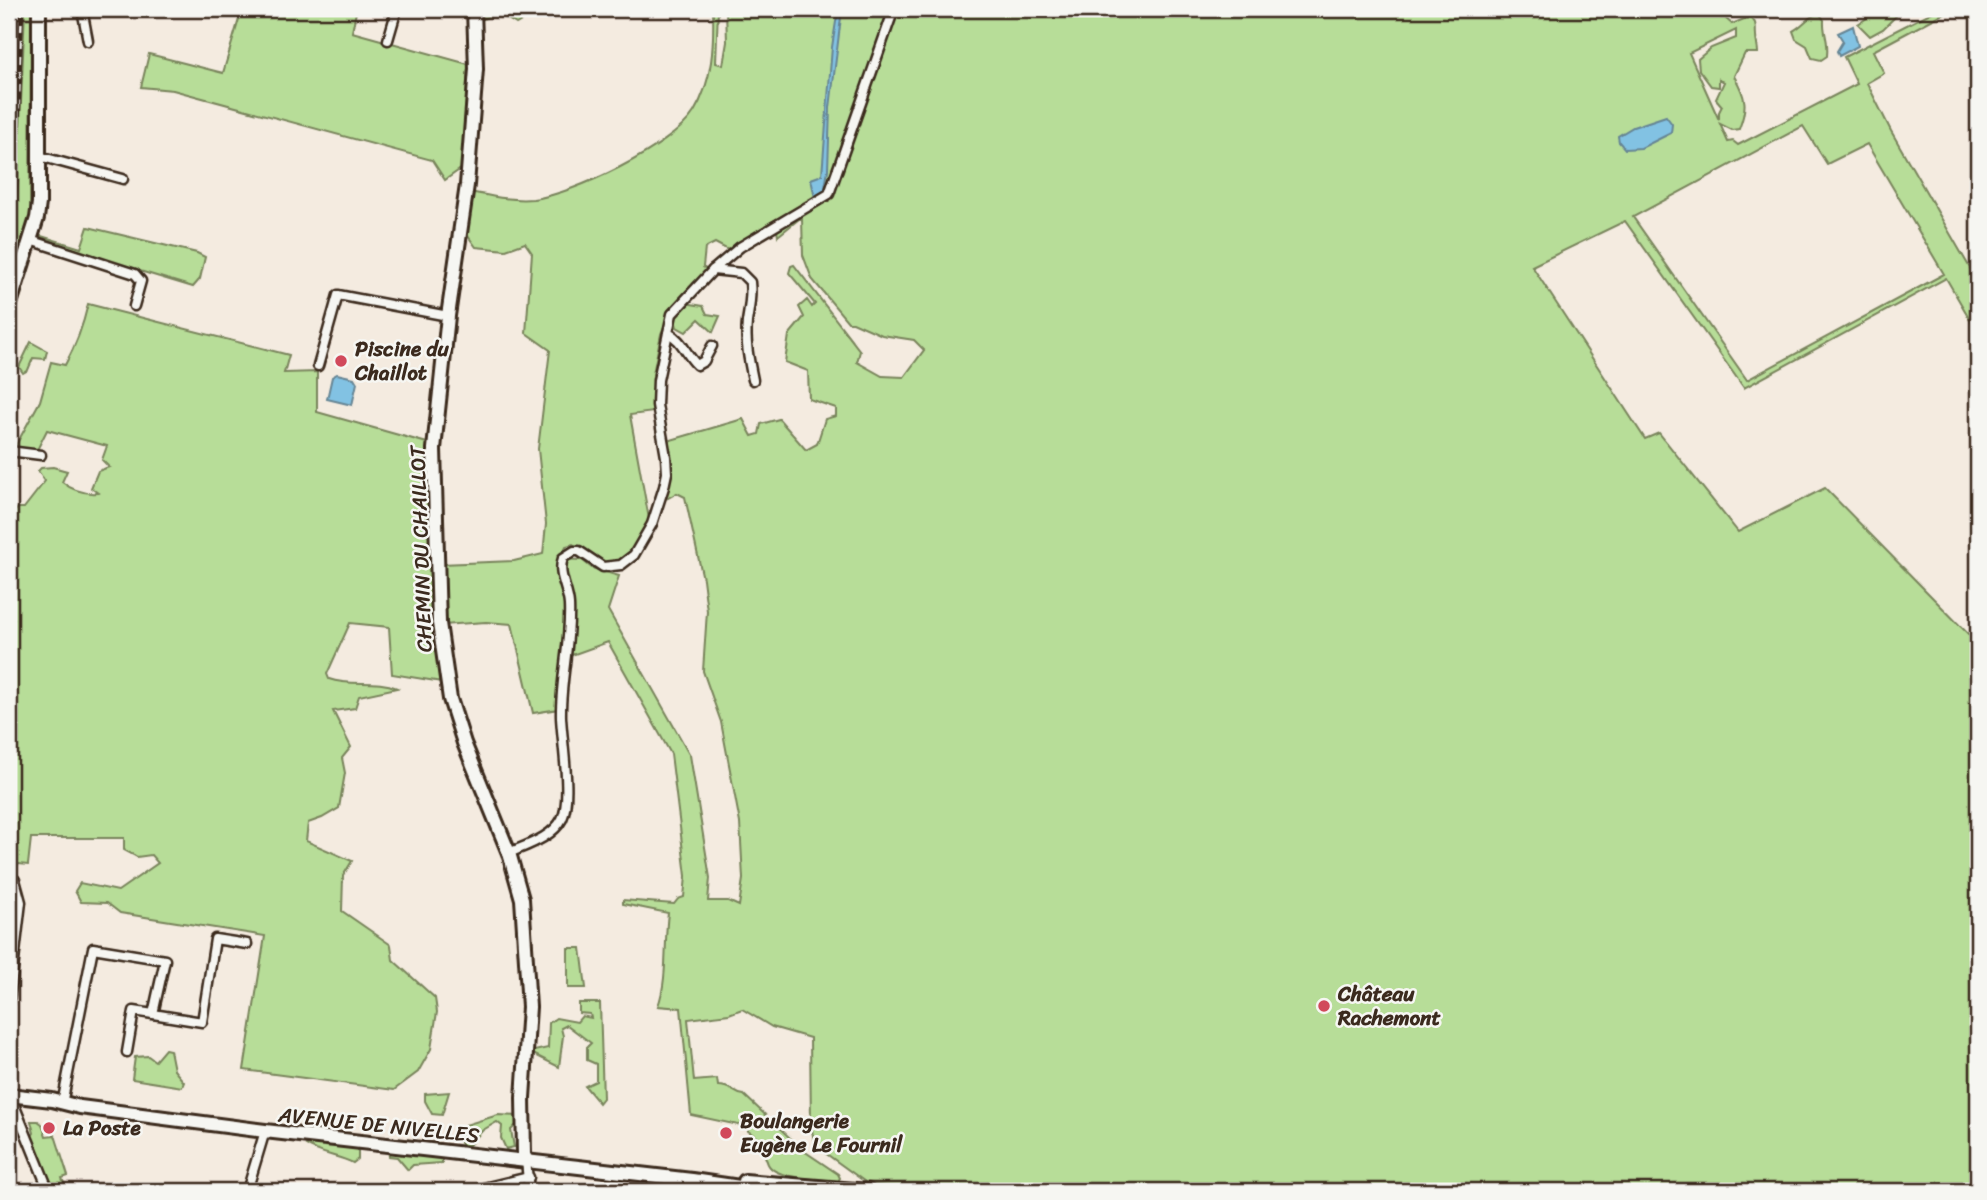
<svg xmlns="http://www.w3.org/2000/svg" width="1987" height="1200" font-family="Sriracha,sans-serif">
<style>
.green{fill:#b7dd98;stroke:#79845b;stroke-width:2;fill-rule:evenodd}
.water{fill:#82c2e3;stroke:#668594;stroke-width:2}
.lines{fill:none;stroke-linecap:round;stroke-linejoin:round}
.street-casing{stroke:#3b2a1e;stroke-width:13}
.secondary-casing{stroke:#3b2a1e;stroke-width:18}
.street{stroke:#f6f6f2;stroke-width:8}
.secondary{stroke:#f6f6f2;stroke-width:12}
.rail-casing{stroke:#3b2a1e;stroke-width:5}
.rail{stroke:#f6f6f2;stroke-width:2.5;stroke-dasharray:8;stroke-linecap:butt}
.poi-dot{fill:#d1495b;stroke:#f6f6f2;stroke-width:2.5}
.labels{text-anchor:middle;stroke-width:5;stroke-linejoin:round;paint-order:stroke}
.poi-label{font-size:21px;font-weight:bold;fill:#3b2a1e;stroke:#f6f6f2;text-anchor:start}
.street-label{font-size:21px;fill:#3b2a1e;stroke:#f6f6f2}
</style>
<rect width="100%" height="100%" fill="#f4ebe0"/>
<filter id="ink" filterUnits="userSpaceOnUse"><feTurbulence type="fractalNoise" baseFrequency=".0143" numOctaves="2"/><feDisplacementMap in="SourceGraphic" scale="14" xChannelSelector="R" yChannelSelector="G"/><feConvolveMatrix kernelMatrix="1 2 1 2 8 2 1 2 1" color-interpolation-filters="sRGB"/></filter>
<g filter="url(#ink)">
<g class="green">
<polygon points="25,9 31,9 30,220 9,288 9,251 16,219"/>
<polygon points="242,9 345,9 356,12 352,32 468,64 462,168 445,180 432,160 173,90 141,87 149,54 223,73"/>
<path d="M 479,9 L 530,9 L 532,11 L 530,16 L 516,24 C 501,14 496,11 480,21 Z"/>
<path d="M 713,9 L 718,9 L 716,63 L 723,65 L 727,42 L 726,9 L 891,9 L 824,194 L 769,223 L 730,251 L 715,243 L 705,248 L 703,267 L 707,270 L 669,314 L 661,334 L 653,374 C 658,383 653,399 654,412 L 630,415 L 649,519 L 640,539 L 628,556 L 619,562 L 606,564 L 597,561 L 573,544 L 566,546 L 560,559 L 582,560 L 592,568 L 619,576 L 608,610 L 690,755 L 710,878 L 708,901 L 728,901 L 739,906 L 743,879 L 740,823 L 721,722 L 703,671 L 707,611 L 703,579 L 685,497 L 677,493 L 668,498 L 664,487 L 664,442 L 743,419 L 752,436 L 759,434 L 761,424 L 779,419 L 806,450 L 817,444 L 825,419 L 836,416 L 836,408 L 809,399 L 808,371 L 785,362 L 789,335 L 804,317 L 799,307 L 807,300 L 812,307 L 815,304 L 789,273 L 791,266 L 794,265 L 860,351 L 857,362 L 882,376 L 904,377 L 924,350 L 914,340 L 882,335 L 853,322 L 848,322 L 812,279 L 803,255 L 802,219 L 799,219 L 778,236 L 777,231 L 782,225 L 830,200 L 897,9 L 1741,9 L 1720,18 L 1725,18 L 1732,24 L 1749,17 C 1758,22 1755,27 1756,36 C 1756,42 1758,47 1758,53 L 1745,53 L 1734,76 C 1746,97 1748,106 1739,129 L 1732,130 L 1720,124 L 1728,142 L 1733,141 L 1738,145 L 1857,84 L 1844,57 L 1938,9 L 1952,9 L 1873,51 L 1884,73 L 1867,83 L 1891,131 L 1978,282 L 1978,333 L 1946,278 L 1744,388 L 1625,221 L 1532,266 L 1645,439 L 1659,433 L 1738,532 L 1825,488 L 1978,644 L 1978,1191 L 930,1191 L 868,1184 L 821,1150 L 814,1142 L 811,1124 L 810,1038 L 772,1027 L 742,1009 L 729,1014 L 688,1019 L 694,1081 L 717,1079 L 718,1086 C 733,1086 733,1094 744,1095 L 804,1151 L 838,1174 L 840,1178 L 838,1181 C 821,1179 776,1180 768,1164 C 761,1148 765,1142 748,1131 L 748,1127 L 691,1115 L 681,1008 L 658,1006 C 668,979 664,943 668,913 L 623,904 L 623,900 L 674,904 L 678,899 L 684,897 L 686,876 L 671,754 L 608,642 L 569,656 L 558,709 L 533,713 L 512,624 L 486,622 L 443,625 L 441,564 L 514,561 L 543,554 L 546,524 L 538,449 L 550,350 L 526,333 L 532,253 L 525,243 L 506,250 L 476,247 L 465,232 L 470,192 C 491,196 511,201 533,199 C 574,194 672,147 694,112 C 713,81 714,44 713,9 ZM 1736,30 L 1736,38 L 1711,48 L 1698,59 L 1699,70 L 1711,86 L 1719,87 L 1719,79 L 1724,82 L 1716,99 L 1722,106 L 1719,112 L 1719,120 L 1689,53 ZM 1803,126 L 1827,164 L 1867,144 L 1944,274 L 1747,380 L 1633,217 Z"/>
<polygon points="1869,9 1903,9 1883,29 1870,36 1858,24 1867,18"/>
<path d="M 1819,13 L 1824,20 C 1823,34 1829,39 1827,56 L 1821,60 L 1812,58 L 1807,46 L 1796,39 L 1793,31 C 1804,25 1808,16 1819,13 Z"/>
<polygon points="88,227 197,253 205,257 200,279 193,287 37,240 38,235 81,248"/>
<polygon points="685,303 703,306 707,314 720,316 713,332 699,319 686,332 677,327 674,316"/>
<path d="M 88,304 L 289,355 L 284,373 L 317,372 L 317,412 L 427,443 L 434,449 L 448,683 L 392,674 L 389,627 L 350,623 L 327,674 L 329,679 C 351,687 376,679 397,688 L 359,696 L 355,708 L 333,711 L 351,747 L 342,758 L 345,773 L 339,808 L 322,818 L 308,823 L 306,841 L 352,861 L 343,876 L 342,911 L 391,945 L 393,960 L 435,998 L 437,1012 L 431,1049 L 418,1072 L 394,1090 L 244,1070 L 265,936 L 120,913 L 107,903 L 81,902 L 75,891 L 80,883 L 118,891 L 158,863 L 151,855 L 137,857 L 124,850 L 124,838 L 31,838 L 28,865 L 9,863 L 9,625 L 14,619 L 9,614 L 9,517 L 18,508 L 24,508 L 45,481 L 38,471 L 41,468 L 53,467 L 67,471 L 62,482 C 73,491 84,494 98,493 L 91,488 L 98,471 L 109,467 L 102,460 L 107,446 L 47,430 L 37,450 L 15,447 L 40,401 L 51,362 L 65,365 C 76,345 83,326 88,304 Z"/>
<polygon points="31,342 47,351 45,359 33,358 28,370 23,373 19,367"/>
<polygon points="568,948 581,948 586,988 568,988"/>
<polygon points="579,1003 600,1003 603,1098 599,1103 585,1086 596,1081 596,1064 587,1060 587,1047 591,1043 567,1025 561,1028 563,1036 559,1067 533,1054 534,1051 548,1048 549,1023 556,1018 577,1022 582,1016 591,1018 590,1014 579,1013"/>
<polygon points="165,1049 170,1050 174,1070 184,1082 182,1087 132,1079 135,1057 148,1056 155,1061"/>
<polygon points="449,1092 442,1115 432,1114 425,1101 425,1094"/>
<polygon points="498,1115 518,1116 519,1122 511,1130 514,1147 506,1149 501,1138 502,1126 497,1122 483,1130 469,1145 462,1145 455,1137 465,1125"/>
<polygon points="31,1121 38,1121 42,1124 46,1136 55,1135 68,1176 62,1178 67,1191 51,1191 35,1145 30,1138 34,1133"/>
<path d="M 309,1141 L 358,1149 L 358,1159 L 353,1163 C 339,1156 319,1154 306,1145 Z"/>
<polygon points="388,1150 442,1157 442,1163 413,1165 408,1170 397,1157 389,1156"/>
</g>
<g class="water">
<polygon points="838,9 842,9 830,108 828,170 824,194 815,198 811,179 822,175 832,47"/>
<polygon points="1853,26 1858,46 1839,56 1837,51 1843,41 1838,33"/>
<polygon points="1666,116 1672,124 1671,133 1641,148 1625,149 1619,142 1618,136 1633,127"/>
<polygon points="337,374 354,378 357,383 352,405 327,399 332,377"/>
</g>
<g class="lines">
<defs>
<g id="street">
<polyline points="82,9 88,41"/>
<polyline points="388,40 397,9"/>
<polyline points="39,156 123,179"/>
<polyline points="30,240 135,274 141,281 134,306"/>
<path d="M 713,270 L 741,273 L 750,282 C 752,297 749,308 747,322 C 745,342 749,361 753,380"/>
<path d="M 668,333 C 682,339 686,355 697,365 L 704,361 L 712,346"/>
<polyline points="318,366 338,295 448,316"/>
<polyline points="9,451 41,455"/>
<path d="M 509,853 C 527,845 553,837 562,819 C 572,799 562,741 561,717 C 560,680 571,642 569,605 C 568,588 557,575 563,558 L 574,551 L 579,551 L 603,567 L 621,565 L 634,555 L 652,524 L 664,487 L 667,473 L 666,457 L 657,405 L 658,380 L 672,314 L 713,270 L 740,247 L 829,194 L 894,9"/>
<polyline points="9,878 15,880 21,902 9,1004"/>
<polyline points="127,1052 134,1011 153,1014"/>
<polyline points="13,1102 49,1191"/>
<polyline points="62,1104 93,948 165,960 153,1014 202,1022 215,939 247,944"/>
<polyline points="526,1160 529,1191"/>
<polyline points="247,1191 265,1131"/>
<polyline points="471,1191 529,1177"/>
</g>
<g id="secondary">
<polyline points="474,9 476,69 467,185 448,316 434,449 439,623 450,699 464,743 509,853 522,899 529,1007 523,1098 524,1154 526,1160"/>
<polyline points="9,307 37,218 39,203 39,9"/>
<polyline points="9,1095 52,1100 80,1107 265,1131 692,1180 767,1191"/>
<polyline points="745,1181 868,1191"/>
</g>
</defs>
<use href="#street" class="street-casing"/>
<use href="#secondary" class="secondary-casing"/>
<use href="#street" class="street"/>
<use href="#secondary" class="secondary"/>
<defs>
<g id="rail">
<polyline points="19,79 22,9"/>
<polyline points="9,236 16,181 20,70"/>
</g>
</defs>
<use href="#rail" class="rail-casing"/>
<use href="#rail" class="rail"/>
</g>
</g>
<g class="poi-dot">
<circle cx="341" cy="361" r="7"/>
<circle cx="1324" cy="1006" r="7"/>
<circle cx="49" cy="1128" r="7"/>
<circle cx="726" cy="1133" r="7"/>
</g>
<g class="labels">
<g class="poi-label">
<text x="355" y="356">Piscine du<tspan x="355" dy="24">Chaillot</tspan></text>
<text x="1338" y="1001">Château<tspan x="1338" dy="24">Rachemont</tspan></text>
<text x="740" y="1128">Boulangerie<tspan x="740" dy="24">Eugène Le Fournil</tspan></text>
<text x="63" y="1135">La Poste</text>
</g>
<g class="street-label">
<text transform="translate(421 549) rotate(-92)" y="7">CHEMIN DU CHAILLOT</text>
<text transform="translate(379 1125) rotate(6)" y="7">AVENUE DE NIVELLES</text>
</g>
</g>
<rect width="1987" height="1200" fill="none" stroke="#f6f6f2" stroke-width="35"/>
<rect x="18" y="18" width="1952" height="1165" fill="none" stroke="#3b2a1e" stroke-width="2.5" filter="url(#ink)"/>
</svg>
